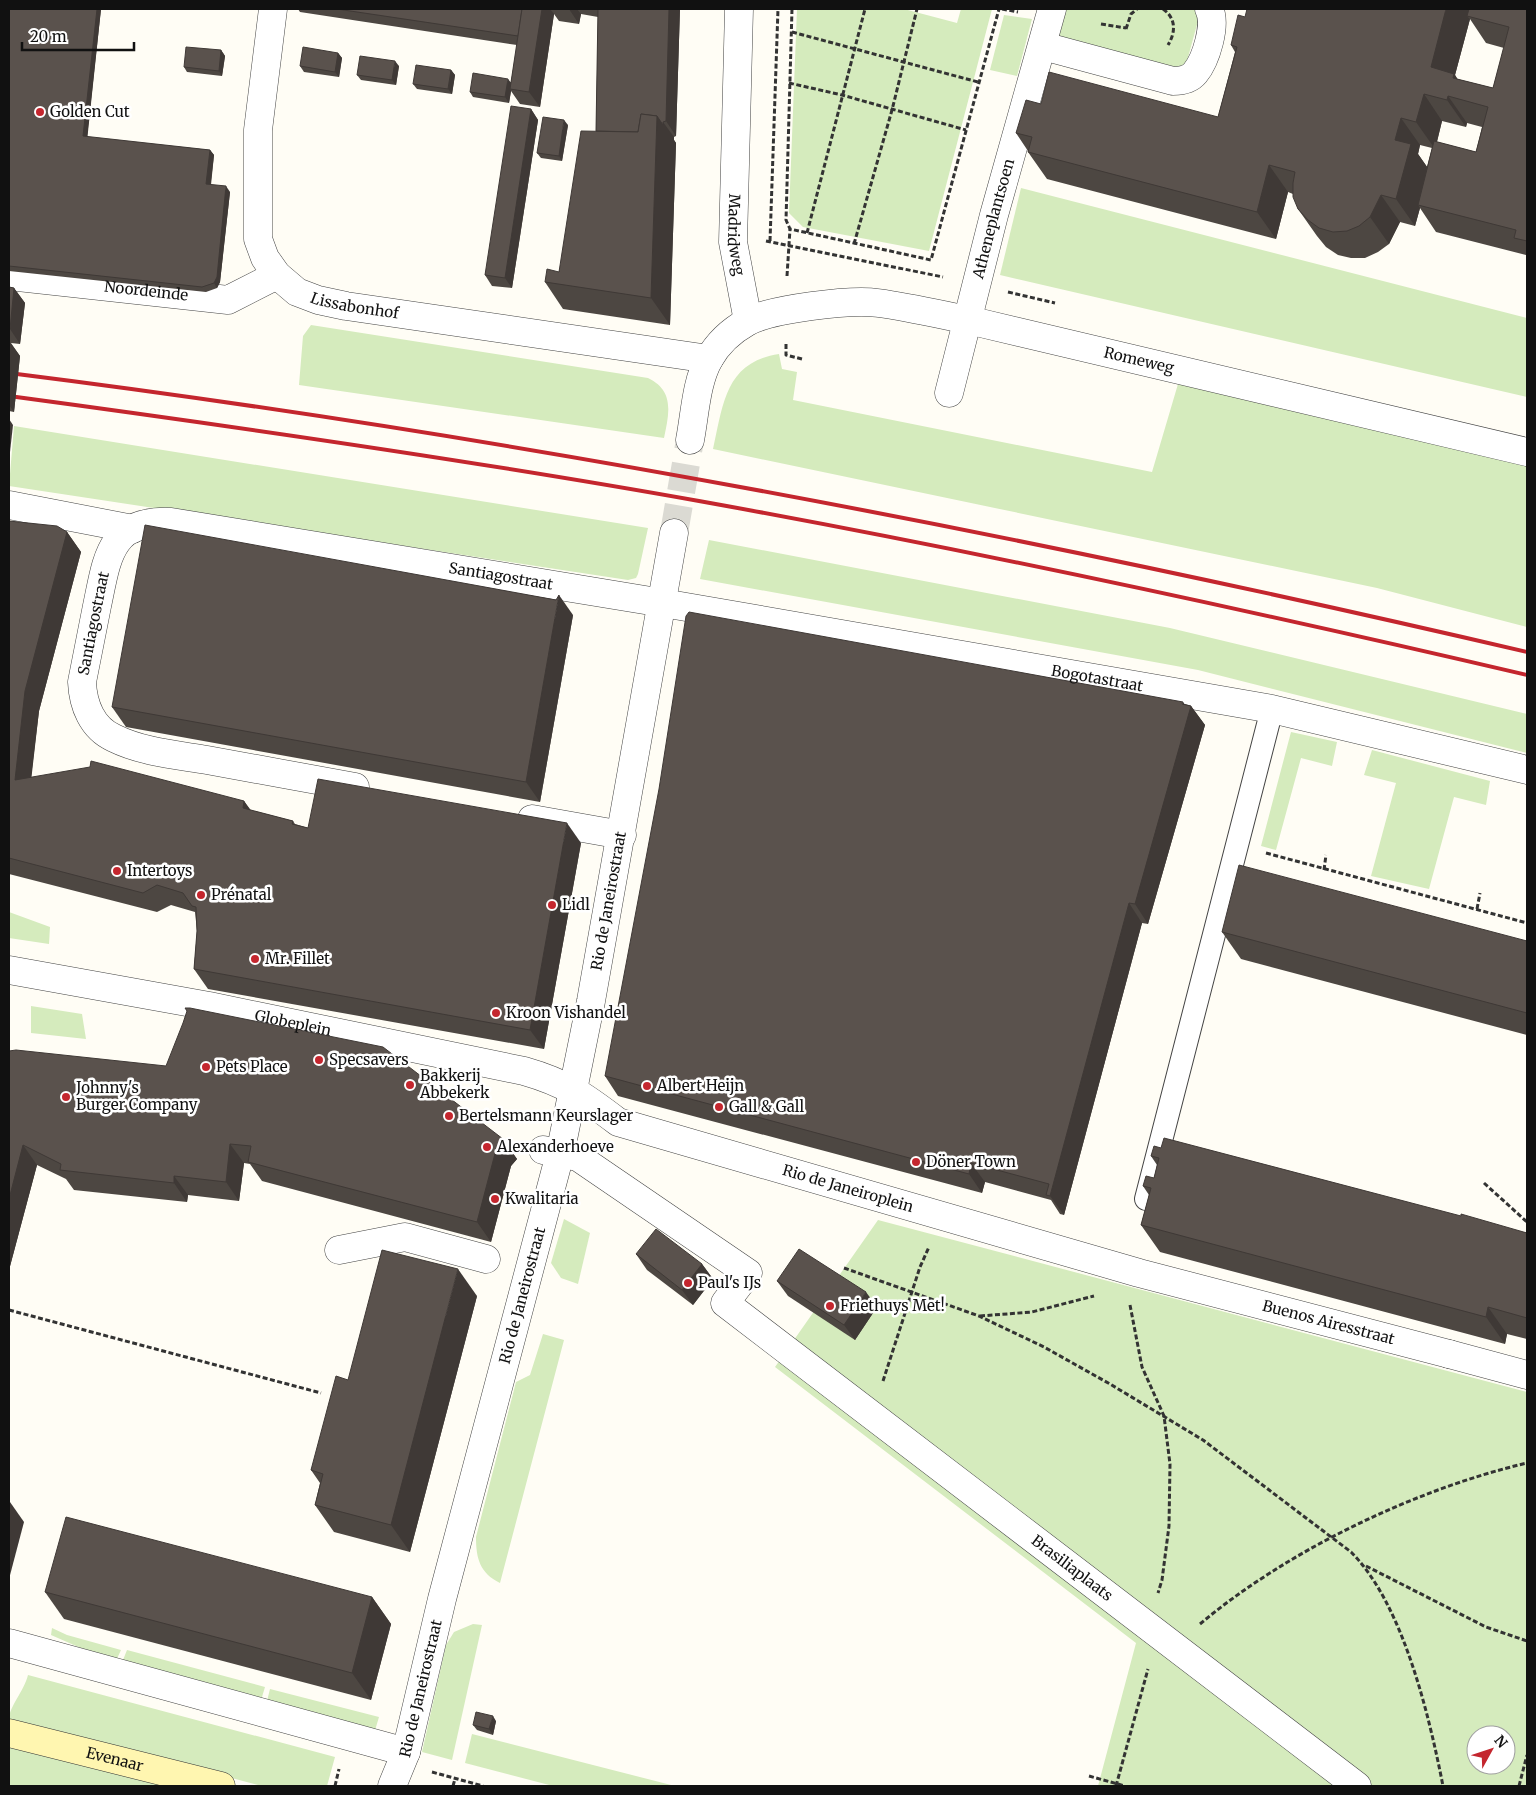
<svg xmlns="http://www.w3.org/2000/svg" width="1536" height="1795" font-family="Merriweather,serif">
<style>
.green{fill:#d5ebbd;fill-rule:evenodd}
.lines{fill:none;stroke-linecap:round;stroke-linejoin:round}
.tertiary-tunnel{stroke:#dbdad3;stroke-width:28;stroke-dasharray:28 14;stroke-linecap:butt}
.service-casing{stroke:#444;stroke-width:24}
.pedestrian-casing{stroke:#444;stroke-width:29}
.minor-casing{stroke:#444;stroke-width:29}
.tertiary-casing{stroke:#444;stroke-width:29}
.secondary-casing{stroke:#333;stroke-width:29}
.path{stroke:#333;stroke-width:3;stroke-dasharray:5 2.5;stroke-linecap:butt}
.service{stroke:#fff;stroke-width:22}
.pedestrian{stroke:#fff;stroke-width:28}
.minor{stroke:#fff;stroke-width:28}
.tertiary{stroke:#fff;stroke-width:28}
.secondary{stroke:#fff6b0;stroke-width:28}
.rail{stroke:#c4262e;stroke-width:4}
.wall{fill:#4d4742;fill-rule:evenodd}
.shaded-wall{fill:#3f3936}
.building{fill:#5a524d;stroke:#3f3936}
.poi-dot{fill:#c4262e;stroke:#fff;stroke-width:2}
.labels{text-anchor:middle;stroke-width:5;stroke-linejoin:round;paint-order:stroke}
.poi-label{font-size:15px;fill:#111;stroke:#fff;text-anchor:start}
.street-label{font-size:15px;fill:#111;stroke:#fff}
</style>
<rect width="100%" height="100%" fill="#fffdf5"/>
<g class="green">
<polygon points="797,9 904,9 957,23 961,9 992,9 929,251 803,227 789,213"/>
<polygon points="1066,9 1196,9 1201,10 1184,72 1058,38"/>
<polygon points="1004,15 1032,19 1017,76 990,70"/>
<polygon points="1021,188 1527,318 1527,397 1000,275"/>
<path d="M 311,325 L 648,378 C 675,391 669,414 664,438 L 299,385 L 303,336 Z"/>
<path d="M 779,354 L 782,369 L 797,372 L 793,400 L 1152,472 L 1178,384 L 1527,466 L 1527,627 L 1377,588 L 713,449 C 723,405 725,362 779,354 Z"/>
<polygon points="14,426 648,528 638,574 636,578 628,580 9,486"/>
<polygon points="709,540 1170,628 1527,714 1527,753 1198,670 700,579"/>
<polygon points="1291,732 1337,742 1332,766 1301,758 1276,850 1261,846"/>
<polygon points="1372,750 1490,781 1486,805 1454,797 1429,889 1371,876 1396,783 1364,775"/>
<polygon points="9,912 50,927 49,944 9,938"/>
<polygon points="31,1006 82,1014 86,1039 31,1033"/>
<polygon points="564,1219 590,1233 578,1284 561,1278 551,1263"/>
<path d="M 878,1220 L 1527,1392 L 1527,1786 L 1098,1786 L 1136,1643 L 775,1367 ZM 1476,1735 L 1506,1735 L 1506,1765 L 1476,1765 Z"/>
<path d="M 543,1334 L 564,1340 L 500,1583 C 480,1573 476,1559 476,1537 L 516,1382 L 530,1375 Z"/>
<polygon points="473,1624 482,1625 452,1760 422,1752 446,1645 454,1632"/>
<polygon points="52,1628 67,1635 121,1650 115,1663 51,1635"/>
<polygon points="127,1650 265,1687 259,1707 121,1665"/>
<path d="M 28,1675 L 335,1757 L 327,1786 L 262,1786 L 9,1719 C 9,1707 24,1691 28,1675 Z"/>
<polygon points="270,1689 379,1717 373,1737 265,1709"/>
<polygon points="472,1734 675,1786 553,1786 465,1763"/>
<polygon points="9,1742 179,1786 9,1786"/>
</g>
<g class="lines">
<polyline class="tertiary-tunnel" points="674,533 690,440"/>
<defs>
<polyline id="service" points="1146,1199 1272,709"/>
<g id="pedestrian">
<path id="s1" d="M 9,276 L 228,300 L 277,275"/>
<polyline points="9,505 133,529"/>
<path id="s2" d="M 9,970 L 209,1006 L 524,1071 C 566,1083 584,1096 618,1122 L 1139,1273 L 1449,1354"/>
<path id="s3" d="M 543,1150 L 578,1157 L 748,1273 L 725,1303 L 1357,1786"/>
<polyline points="339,1250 405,1237 486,1259"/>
<polyline points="9,1643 406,1752"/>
</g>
<g id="minor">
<path id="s4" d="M 273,9 L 258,130 L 258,239 L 265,258 L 277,275 L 297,292 L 318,300 L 346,306 L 709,359"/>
<path id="s5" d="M 739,9 L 733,242 L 748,321"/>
<path d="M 1043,46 L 1173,81 C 1181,81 1190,79 1195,73 C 1206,60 1217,24 1209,9"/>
<path id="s6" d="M 949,393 L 994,215 L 1052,9"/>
<path id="s7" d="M 355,787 C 306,778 256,769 207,760 C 177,755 142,752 114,738 C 92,728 83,705 82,682 C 87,656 92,631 97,606 C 107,559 109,519 171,522 L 663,603 L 1272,709 L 1527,770"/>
<polyline points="532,819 622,835"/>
<polyline points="1449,1354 1527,1375"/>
</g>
<g id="tertiary">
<path id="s8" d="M 690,440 C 695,414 696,382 709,359 C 718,343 731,331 747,322 C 770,309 851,299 878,303 C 908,307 938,314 968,320 L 1527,452"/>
<path id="s9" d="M 392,1786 L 406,1752 L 442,1599 L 560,1154 L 591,1001 L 674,533"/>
</g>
<g id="secondary">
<path id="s10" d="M 9,1733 L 221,1786"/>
</g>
</defs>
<use href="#service" class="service-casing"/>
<use href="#pedestrian" class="pedestrian-casing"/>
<use href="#minor" class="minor-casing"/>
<use href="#tertiary" class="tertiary-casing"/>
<use href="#secondary" class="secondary-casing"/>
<g class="path">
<polyline points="792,9 786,220 790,229 931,260 999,9"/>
<polyline points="1002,9 1018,12"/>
<path d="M 1163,9 C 1176,18 1176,32 1168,45"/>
<polyline points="1101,24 1126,28"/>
<polyline points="1126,29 1131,14 1137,9"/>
<polyline points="792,32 978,82"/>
<polyline points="789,83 842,95 966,130"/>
<polyline points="807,233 865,9"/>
<polyline points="766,241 943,277"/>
<polyline points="770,241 778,9"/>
<polyline points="854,244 892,110 917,9"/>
<polyline points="787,276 790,229"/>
<polyline points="1008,292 1055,303"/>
<polyline points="786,344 786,355 802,359"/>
<polyline points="1266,853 1527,923"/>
<polyline points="1324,870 1326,855"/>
<polyline points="1477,909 1480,893"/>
<polyline points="1484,1183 1527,1222"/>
<path d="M 844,1268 L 979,1316 L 1044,1347 L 1110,1384 L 1203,1440 L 1351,1552 C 1403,1604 1429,1715 1443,1786"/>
<polyline points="1130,1305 1142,1367 1164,1416 1170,1464 1169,1526 1162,1580 1158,1593"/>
<polyline points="9,1310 321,1393"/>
<polyline points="980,1316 1032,1312 1094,1296"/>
<polyline points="883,1381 920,1267 929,1247"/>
<polyline points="1366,1566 1486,1627 1527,1641"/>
<path d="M 1200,1624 C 1288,1550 1416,1489 1527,1463"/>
<polyline points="432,1772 483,1786"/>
<polyline points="1089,1776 1125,1786"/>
<polyline points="335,1786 339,1769"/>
<polyline points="453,1786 455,1779"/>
<polyline points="1116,1786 1148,1669"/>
<polyline points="1519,1786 1527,1755"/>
</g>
<use href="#service" class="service"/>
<use href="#pedestrian" class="pedestrian"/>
<use href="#minor" class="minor"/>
<use href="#tertiary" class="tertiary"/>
<use href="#secondary" class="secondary"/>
<g class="rail">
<path d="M 9,373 C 520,437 1026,535 1527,652"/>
<path d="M 9,396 C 239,427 470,460 699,501 C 977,551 1253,611 1527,675"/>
</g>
</g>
<g class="wall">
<polygon points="9,9 101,9 87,137 210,150 214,155 211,185 230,192 220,282 217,288 206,292 9,271"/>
<polygon points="298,9 680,9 676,136 674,137 674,140 676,143 670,325 563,309 545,282 559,272 596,131 598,17 581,14 579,24 559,21 554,14 540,107 520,104 511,91 509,103 473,97 470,92 511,82 517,45 300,12"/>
<path d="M 1527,9 L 1527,257 L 1526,255 L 1436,232 L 1420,208 L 1415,226 L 1400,222 L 1389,244 L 1378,252 L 1365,258 L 1351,258 L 1338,255 L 1326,247 L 1317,236 L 1298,209 L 1293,194 L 1288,192 L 1276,239 L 1047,179 L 1028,152 L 1028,151 L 1016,133 L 1041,104 L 1218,117 L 1235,52 L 1231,45 L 1245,17 ZM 1470,19 L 1486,43 L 1504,48 L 1493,88 L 1457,79 L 1455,75 ZM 1442,121 L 1466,127 L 1467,123 L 1482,127 L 1476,152 L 1437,142 ZM 1420,145 L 1432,148 L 1427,167 L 1418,154 Z"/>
<polygon points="221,50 225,56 222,76 187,72 184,67"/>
<polygon points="338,53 342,58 339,77 304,72 300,66"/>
<polygon points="399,66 396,85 361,80 357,75"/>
<polygon points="451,70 455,75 452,94 417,89 413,84"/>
<polygon points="531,109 538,120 512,288 492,286 485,275"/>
<polygon points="568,125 562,161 541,158 537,153"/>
<polygon points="9,287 14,288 25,303 20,344 11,343 20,356 14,412 9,411"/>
<polygon points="9,521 67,532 81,552 39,711 31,777 244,801 250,810 293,821 295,824 308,828 581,843 544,1049 208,989 194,969 197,931 195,912 171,905 157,912 9,874"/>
<polygon points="573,615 540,802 126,727 112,707"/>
<polygon points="1185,704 1191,706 1205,725 1148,924 1142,923 1064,1215 1060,1214 1051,1200 985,1182 982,1193 618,1096 605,1076"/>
<polygon points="1222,932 1527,941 1527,1035 1241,959"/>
<polygon points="9,1051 503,1139 517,1159 511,1166 491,1242 262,1181 250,1164 244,1163 239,1201 188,1195 187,1202 74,1190 66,1179 37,1165 9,1270"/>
<polygon points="1161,1148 1527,1233 1527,1339 1507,1334 1505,1344 1160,1252 1141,1225 1149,1195 1143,1186 1154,1178 1157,1165 1151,1156"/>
<polygon points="636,1254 702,1264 713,1279 693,1305 647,1270"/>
<polygon points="777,1281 877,1307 855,1340 788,1296"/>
<polygon points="477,1296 410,1552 334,1532 315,1505 320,1483 311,1470 348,1380"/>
<polygon points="45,1592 372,1597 391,1624 371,1700 64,1619"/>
<polygon points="496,1721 493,1735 477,1730 473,1725"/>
</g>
<g class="shaded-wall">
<polygon points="97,9 101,9 87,141 83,136"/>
<polygon points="542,9 550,9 554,14 540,107 529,92"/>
<polygon points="569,9 577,9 581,14 579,24"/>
<polygon points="669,9 680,9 676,136 666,121"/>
<polygon points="1446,9 1472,9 1467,16 1470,19 1455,75 1472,101 1431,67"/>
<polygon points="221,50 225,56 222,76 219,71"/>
<polygon points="338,53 342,58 339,77 335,72"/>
<polygon points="395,61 399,66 396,85 392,80"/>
<polygon points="451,70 455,75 452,94 448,89"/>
<polygon points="508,79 512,84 510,89 511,91 509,103 505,97"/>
<polygon points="1424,94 1442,121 1435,149 1416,122"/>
<polygon points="1448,96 1467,123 1466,127 1447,100"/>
<polygon points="531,109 538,120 512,288 505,278"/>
<polygon points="657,116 663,122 674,137 674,140 676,143 670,325 651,298"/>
<polygon points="1401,118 1420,145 1418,154 1430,171 1418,205 1420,208 1415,226 1396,199 1395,140"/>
<polygon points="564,120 568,125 562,161 559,156"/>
<polygon points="210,150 214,155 210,189 206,184"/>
<polygon points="1269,165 1288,192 1276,239 1257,212"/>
<polygon points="226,186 230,192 220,282 217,288 214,283"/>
<polygon points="1381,195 1400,222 1389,244 1370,217"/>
<polygon points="14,288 25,303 20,344 10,329"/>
<polygon points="9,341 20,356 14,412 9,405"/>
<polygon points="9,419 13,425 9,461"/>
<polygon points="67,532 81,552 39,711 29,799 15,780 25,691"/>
<polygon points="559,595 573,615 540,802 526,782"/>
<polygon points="1183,702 1190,711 1191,706 1205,725 1148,924 1135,904"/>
<polygon points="244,801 258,820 243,808"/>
<polygon points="567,823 581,843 544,1049 530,1030"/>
<polygon points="1129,903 1142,923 1064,1215 1050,1196"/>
<polygon points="503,1139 517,1159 511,1166 491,1242 477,1222 497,1146"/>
<polygon points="230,1144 244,1163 239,1201 226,1182"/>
<polygon points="23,1145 37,1165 9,1270 9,1199"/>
<polygon points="971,1163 985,1182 982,1193 969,1174"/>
<polygon points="174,1176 188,1195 187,1202 174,1183"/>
<polygon points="702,1264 713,1279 693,1305 682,1290"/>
<polygon points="458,1269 477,1296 410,1552 391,1525"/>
<polygon points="866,1292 877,1307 855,1340 844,1325"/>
<polygon points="1488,1307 1507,1334 1505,1344 1486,1317"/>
<polygon points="10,1502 24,1522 9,1579 9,1508"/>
<polygon points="372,1597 391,1624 371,1700 352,1673"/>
<polygon points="493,1716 496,1721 493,1735 489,1729"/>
</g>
<g class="building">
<polygon points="9,9 97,9 83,136 210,150 206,184 226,186 217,277 214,283 202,287 9,266"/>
<polygon points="337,9 522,9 518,36"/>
<polygon points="522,9 542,9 529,92 510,89"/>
<polygon points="598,9 669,9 666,121 663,122 663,125 657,116 641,114 638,132 596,131"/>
<polygon points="1247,9 1446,9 1431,67 1454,74 1453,78 1493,88 1509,27 1467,16 1469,9 1527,9 1527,241 1514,238 1516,230 1418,205 1434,141 1476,152 1488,107 1448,96 1447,100 1424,94 1416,122 1401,118 1395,140 1411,144 1396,199 1381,195 1370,217 1359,226 1347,231 1333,232 1319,228 1308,220 1298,209 1293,197 1293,183 1295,172 1269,165 1257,212 1028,152 1032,137 1016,133 1026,100 1041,104 1049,72 1218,117 1237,47 1231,45 1238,15 1245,17"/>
<polygon points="186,47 221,50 219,71 184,67"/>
<polygon points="303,47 338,53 335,72 300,66"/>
<polygon points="360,56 395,61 392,80 357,75"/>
<polygon points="416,65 451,70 448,89 413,84"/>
<polygon points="473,73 508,79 505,97 470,92"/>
<polygon points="511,106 531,109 505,278 485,275"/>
<polygon points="641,114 657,116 651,298 545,282 547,269 559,272 581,131 638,132"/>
<polygon points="543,117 564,120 559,156 537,153"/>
<polygon points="9,287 14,288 10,329 9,329"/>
<polygon points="9,521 57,526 67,532 25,691 15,780 90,767 91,761 244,801 243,808 293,821 292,824 308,828 318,779 567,823 530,1030 194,969 197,931 196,907 192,906 183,893 157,885 143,893 9,858"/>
<polygon points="145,525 556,600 559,595 526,782 112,707"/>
<polygon points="689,612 1183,702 1182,704 1191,706 1135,904 1129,903 1050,1196 1046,1195 1049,1184 971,1163 969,1174 605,1076 659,789 686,616"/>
<polygon points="1239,865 1527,941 1527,1013 1222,932"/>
<polygon points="185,1008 190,1008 383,1047 503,1139 497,1146 477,1222 248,1162 251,1146 230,1144 226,1182 174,1176 174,1183 60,1170 61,1164 23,1145 9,1199 9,1051 16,1050 166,1066 183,1023 187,1011"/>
<polygon points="1164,1138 1461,1216 1461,1214 1527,1233 1527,1318 1488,1307 1486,1317 1141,1225 1151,1188 1143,1186 1146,1176 1154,1178 1159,1158 1151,1156 1154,1146 1161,1148"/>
<polygon points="656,1229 702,1264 682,1290 636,1254"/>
<polygon points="799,1249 866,1292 844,1325 777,1281"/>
<polygon points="382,1250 458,1269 391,1525 315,1505 323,1474 311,1470 336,1376 348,1380"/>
<polygon points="66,1517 372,1597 352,1673 45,1592"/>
<polygon points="476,1712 493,1716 489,1729 473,1725"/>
</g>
<g class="poi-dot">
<circle cx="40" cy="112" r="5"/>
<circle cx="117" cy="871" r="5"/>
<circle cx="201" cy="895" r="5"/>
<circle cx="552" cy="905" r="5"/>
<circle cx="255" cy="959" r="5"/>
<circle cx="496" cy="1013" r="5"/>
<circle cx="319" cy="1060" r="5"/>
<circle cx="206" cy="1067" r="5"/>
<circle cx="410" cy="1085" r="5"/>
<circle cx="647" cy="1086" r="5"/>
<circle cx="66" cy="1097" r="5"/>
<circle cx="719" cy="1107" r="5"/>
<circle cx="449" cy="1116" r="5"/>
<circle cx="487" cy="1147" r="5"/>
<circle cx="916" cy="1162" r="5"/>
<circle cx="495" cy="1199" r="5"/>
<circle cx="688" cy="1283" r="5"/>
<circle cx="830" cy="1306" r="5"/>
</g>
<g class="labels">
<g class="poi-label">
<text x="50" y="117">Golden Cut</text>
<text x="127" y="876">Intertoys</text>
<text x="211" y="900">Prénatal</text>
<text x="562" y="910">Lidl</text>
<text x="265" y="964">Mr. Fillet</text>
<text x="506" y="1018">Kroon Vishandel</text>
<text x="329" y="1065">Specsavers</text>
<text x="216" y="1072">Pets Place</text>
<text x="420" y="1081">Bakkerij<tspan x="420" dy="17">Abbekerk</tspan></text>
<text x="657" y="1091">Albert Heijn</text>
<text x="76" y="1093">Johnny's<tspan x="76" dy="17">Burger Company</tspan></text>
<text x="729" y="1112">Gall &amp; Gall</text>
<text x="459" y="1121">Bertelsmann Keurslager</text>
<text x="497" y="1152">Alexanderhoeve</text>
<text x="926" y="1167">Döner Town</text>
<text x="505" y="1204">Kwalitaria</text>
<text x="698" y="1288">Paul's IJs</text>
<text x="840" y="1311">Friethuys Met!</text>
</g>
<g class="street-label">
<text dy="5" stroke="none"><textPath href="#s6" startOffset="180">Atheneplantsoen</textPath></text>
<text dy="5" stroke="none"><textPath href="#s5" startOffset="226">Madridweg</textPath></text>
<text dy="5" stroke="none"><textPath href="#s1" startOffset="138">Noordeinde</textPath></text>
<text dy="5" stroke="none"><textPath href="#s4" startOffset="358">Lissabonhof</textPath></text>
<text dy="5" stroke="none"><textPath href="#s8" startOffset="538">Romeweg</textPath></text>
<text dy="5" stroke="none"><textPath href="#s7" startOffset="854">Santiagostraat</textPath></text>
<text dy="5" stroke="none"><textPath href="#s7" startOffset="374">Santiagostraat</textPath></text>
<text dy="5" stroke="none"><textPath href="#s7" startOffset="1459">Bogotastraat</textPath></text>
<text dy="5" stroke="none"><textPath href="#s9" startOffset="912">Rio de Janeirostraat</textPath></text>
<text dy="5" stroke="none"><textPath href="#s2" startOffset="289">Globeplein</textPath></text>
<text dy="5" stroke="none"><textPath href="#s2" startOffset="872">Rio de Janeiroplein</textPath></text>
<text dy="5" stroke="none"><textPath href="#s9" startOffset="508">Rio de Janeirostraat</textPath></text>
<text dy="5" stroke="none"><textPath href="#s2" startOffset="1371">Buenos Airesstraat</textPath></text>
<text dy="5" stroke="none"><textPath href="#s3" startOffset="716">Brasiliaplaats</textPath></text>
<text dy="5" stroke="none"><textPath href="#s9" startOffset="102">Rio de Janeirostraat</textPath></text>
<text dy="5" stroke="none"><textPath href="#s10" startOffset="109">Evenaar</textPath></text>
</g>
</g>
<rect width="1536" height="1795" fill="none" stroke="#111111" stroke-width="20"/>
<g transform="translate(1491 1750) rotate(50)"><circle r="24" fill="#ffffff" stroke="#a0a0a0"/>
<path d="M0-4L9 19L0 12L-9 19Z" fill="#c4262e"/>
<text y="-8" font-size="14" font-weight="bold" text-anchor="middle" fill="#111111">N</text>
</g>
<path d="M22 42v8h112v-8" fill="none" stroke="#111111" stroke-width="2.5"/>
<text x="30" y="42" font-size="15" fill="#111111" stroke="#ffffff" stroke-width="4" paint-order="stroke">20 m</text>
</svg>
